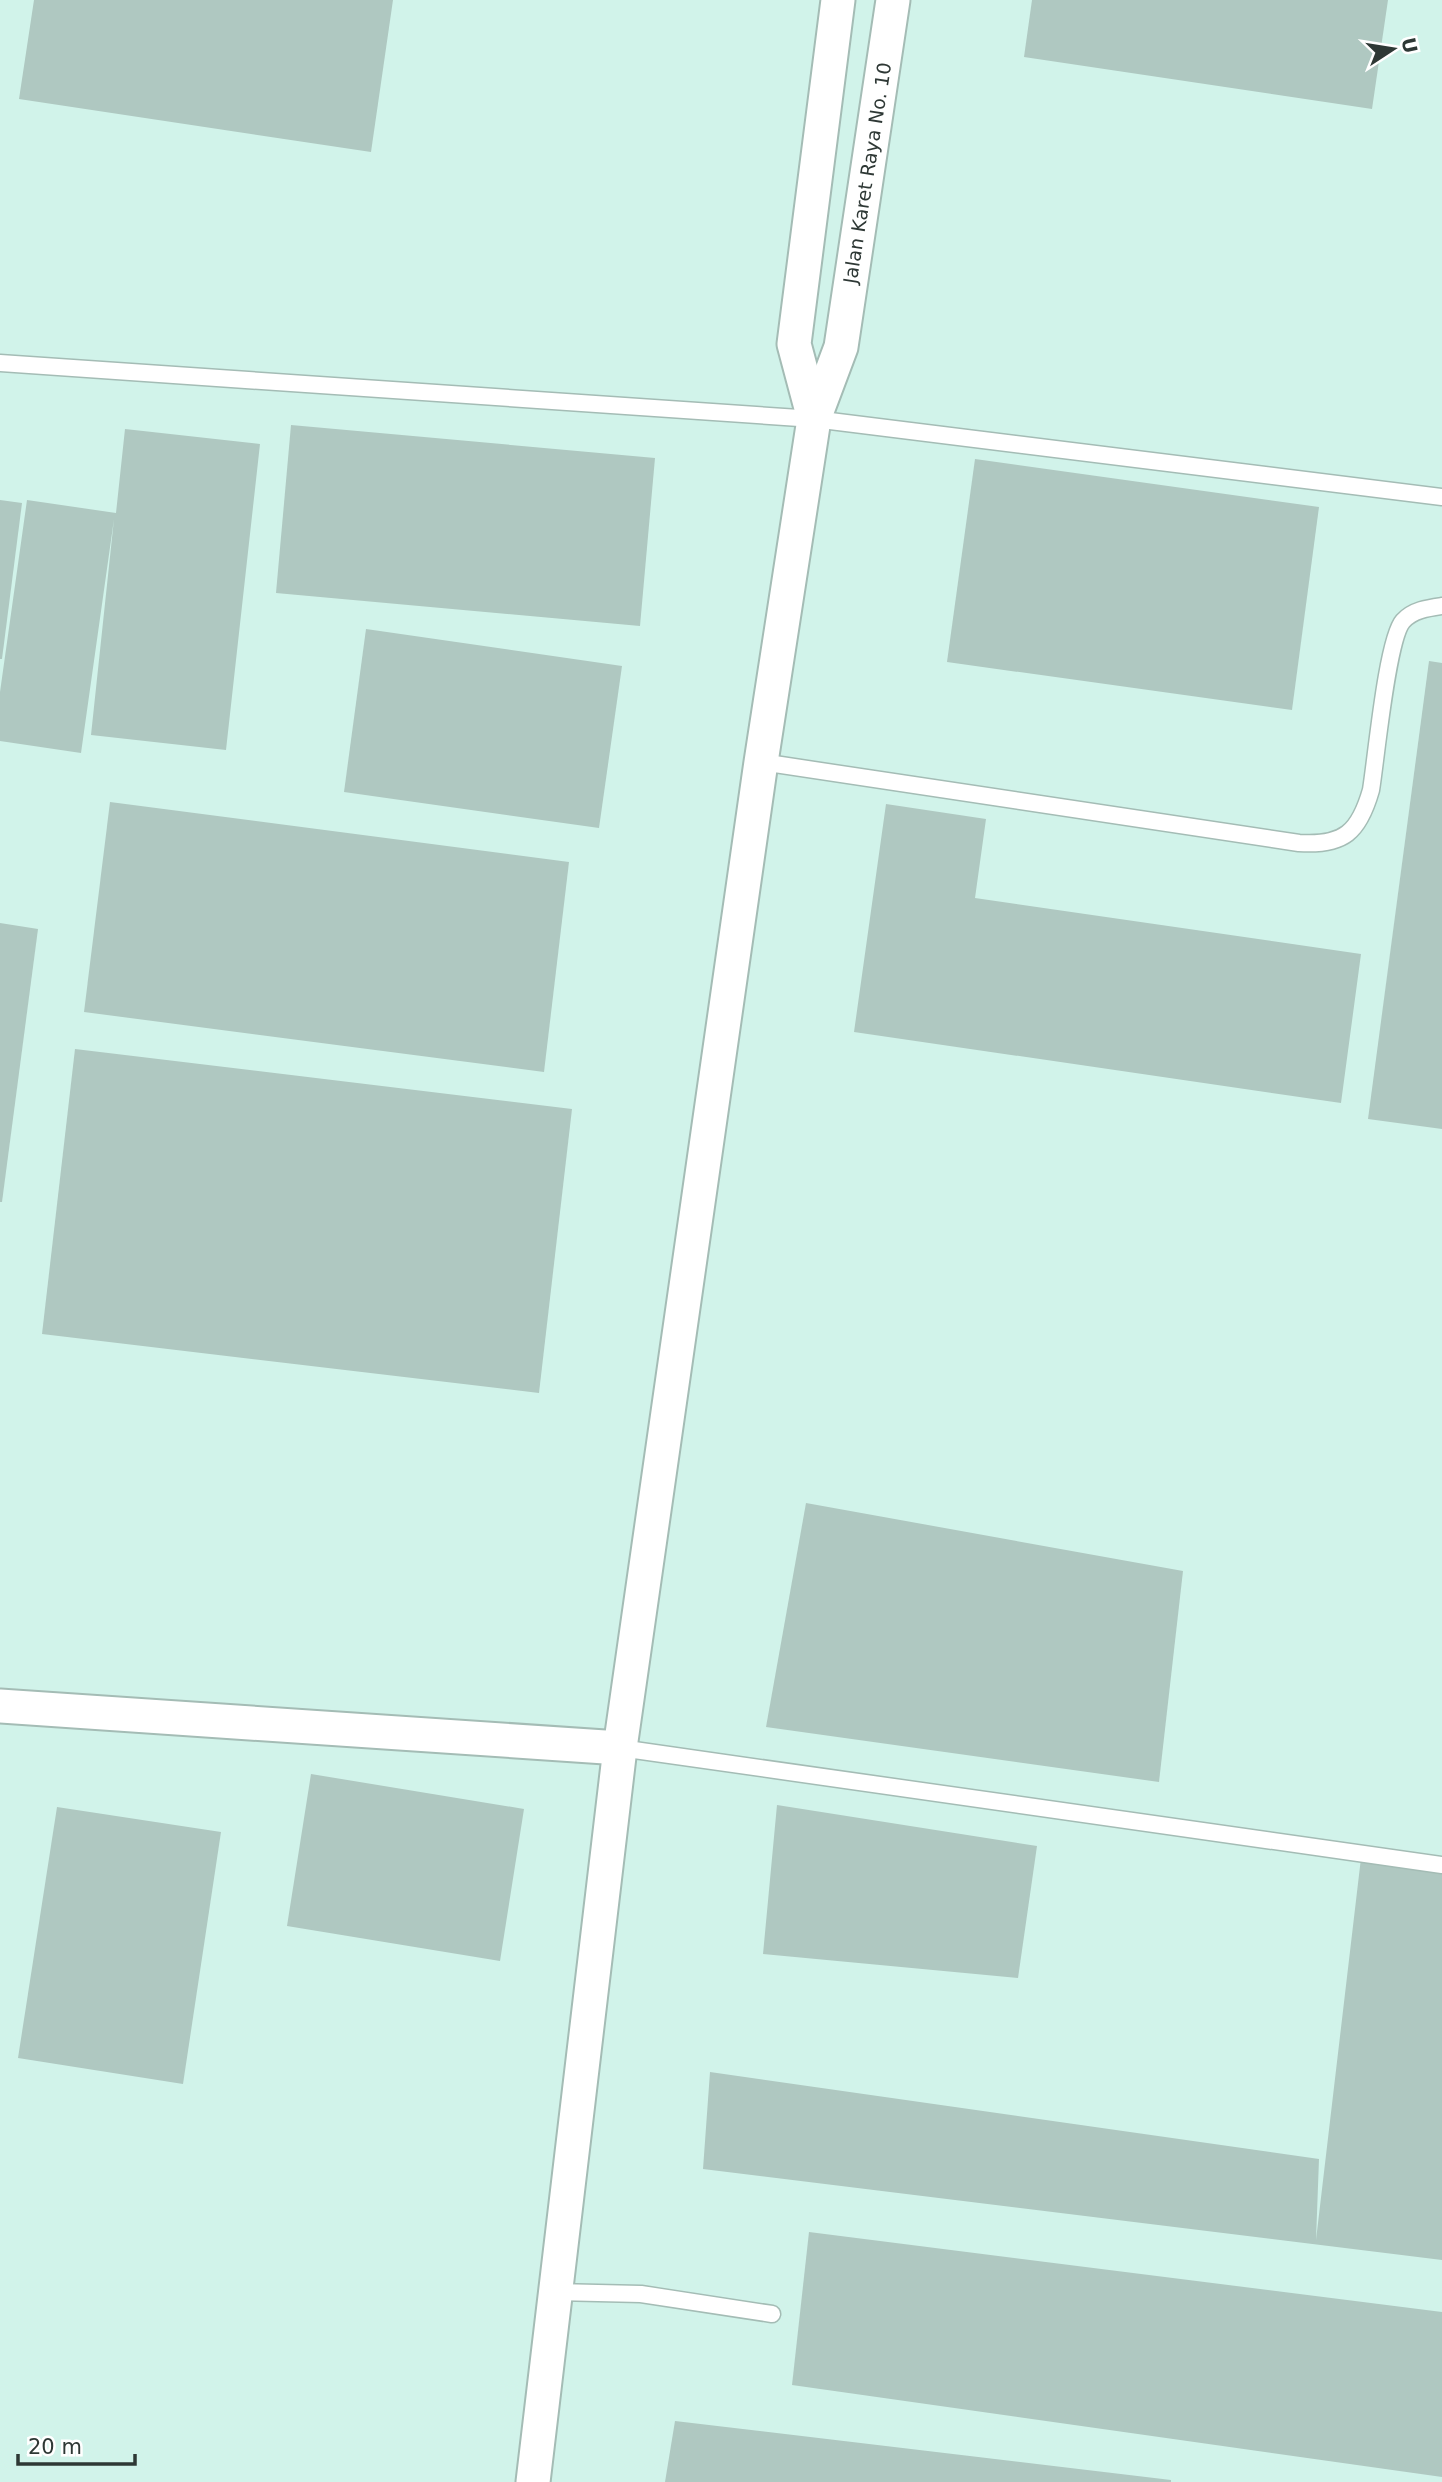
<svg xmlns="http://www.w3.org/2000/svg" width="1442" height="2482" font-family="'DejaVu Sans',sans-serif">
<style>
.built{fill:#d1f3ea}
.building{fill:#afc8c1}
.lines{fill:none;stroke-linecap:round;stroke-linejoin:round}
.service-casing{stroke:#a4bcb5;stroke-width:19}
.minor-casing{stroke:#a4bcb5;stroke-width:37}
.service{stroke:#fff;stroke-width:16}
.minor{stroke:#fff;stroke-width:33}
.labels{text-anchor:middle;stroke-width:5;stroke-linejoin:round;paint-order:stroke}
.street-label{font-size:19px;fill:#2e3835;stroke:#fff}
</style>
<rect width="100%" height="100%" fill="#e4fdf6"/>
<rect class="built" x="0" y="0" width="1442" height="2482"/>
<g class="building">
<polygon points="34,0 393,0 371,152 19,99"/>
<polygon points="1032,0 1388,0 1372,109 1024,57"/>
<polygon points="291,425 655,458 640,626 276,593"/>
<polygon points="125,429 260,444 226,750 91,735 114,519 81,753 0,741 0,692 27,500 116,513"/>
<polygon points="975,459 1319,507 1292,710 947,662"/>
<polygon points="0,500 22,503 2,659 0,659"/>
<polygon points="366,629 622,666 599,828 344,792"/>
<polygon points="1429,661 1442,663 1442,1129 1368,1119"/>
<polygon points="110,802 569,862 544,1072 84,1012"/>
<polygon points="886,804 986,819 975,898 1361,954 1341,1103 854,1032"/>
<polygon points="0,923 38,929 2,1202 0,1202"/>
<polygon points="75,1049 572,1109 539,1393 42,1334"/>
<polygon points="806,1503 1183,1571 1159,1782 766,1727"/>
<polygon points="311,1774 524,1809 500,1961 287,1926"/>
<polygon points="777,1805 1037,1846 1018,1978 763,1954"/>
<polygon points="57,1807 221,1832 183,2084 18,2058"/>
<polygon points="1361,1858 1442,1870 1442,2260 703,2169 710,2072 1319,2159 1316,2240"/>
<polygon points="809,2232 1442,2312 1442,2477 792,2385"/>
<polygon points="675,2421 1171,2480 1171,2482 665,2482"/>
</g>
<g class="lines">
<defs>
<g id="service">
<polyline points="0,363 814,419 1442,497"/>
<path d="M 761,762 L 1299,843 C 1344,846 1359,832 1371,790 C 1376,760 1387,639 1403,621 C 1413,610 1428,608 1442,606"/>
<polyline points="620,1748 1442,1865"/>
<polyline points="555,2292 641,2294 772,2314"/>
</g>
<g id="minor">
<polyline points="814,419 794,344 838,0"/>
<polyline points="0,1706 620,1748"/>
<polyline points="533,2482 620,1748 761,762 814,419 841,347 893,0"/>
</g>
</defs>
<use href="#service" class="service-casing"/>
<use href="#minor" class="minor-casing"/>
<use href="#service" class="service"/>
<use href="#minor" class="minor"/>
</g>
<g class="labels">
<g class="street-label">
<text transform="translate(867 173) rotate(-81)" y="7">Jalan Karet Raya No. 10</text>
</g>
</g>
<g transform="translate(1393 49) rotate(78)" stroke="#ffffff" stroke-width="5" paint-order="stroke">
<path d="M0-5L12 26L0 18L-12 26Z" fill="#2e3835"/>
<text y="-10" font-size="19" font-weight="bold" text-anchor="middle" fill="#2e3835">U</text>
</g>
<path d="M18 2454v10h117v-10" fill="none" stroke="#2e3835" stroke-width="3.5"/>
<text x="28" y="2454" font-size="21" fill="#2e3835" stroke="#ffffff" stroke-width="5" paint-order="stroke">20 m</text>
</svg>
